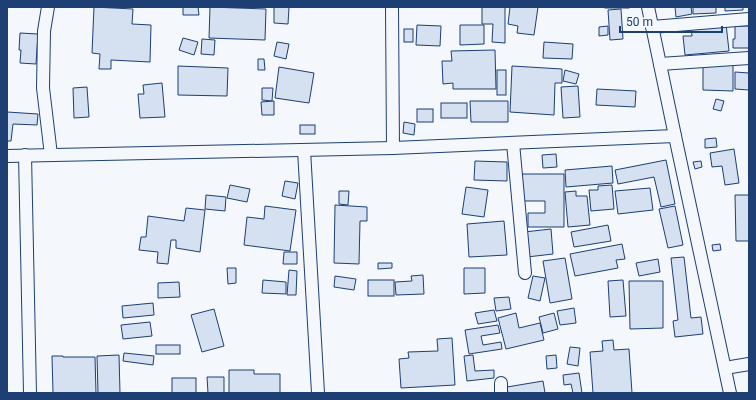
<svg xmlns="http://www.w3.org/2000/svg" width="756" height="400" font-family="Roboto,sans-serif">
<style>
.building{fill:#d5e0f0;stroke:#1d3f73}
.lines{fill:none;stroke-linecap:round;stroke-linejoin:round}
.minor-casing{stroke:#1d3f73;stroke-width:14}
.minor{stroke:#f4f7fb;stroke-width:12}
</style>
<rect width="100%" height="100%" fill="#f4f7fb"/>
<g class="building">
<polygon points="94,7 133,9 132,24 151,25 150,62 111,60 111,69 99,69 100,54 92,53"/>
<polygon points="183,7 198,7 199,15 183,15"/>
<polygon points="210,7 266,9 265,40 209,38"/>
<polygon points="274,7 289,7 288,24 274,23"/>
<polygon points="482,7 505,7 505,43 492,42 493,24 482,24"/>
<polygon points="510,7 538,7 534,35 517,33 518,26 508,24"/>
<rect x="605" y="7" width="24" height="1"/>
<polygon points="675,7 691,7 692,14 676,17"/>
<polygon points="693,7 716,7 716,13 693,14"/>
<polygon points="725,7 743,7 743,10 725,11"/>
<polygon points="621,9 623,39 610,40 608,10"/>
<polygon points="726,24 729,51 685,55 683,36 692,36 691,28"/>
<polygon points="417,25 441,26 440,46 416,45"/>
<polygon points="460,25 484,25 484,44 460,45"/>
<polygon points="608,26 608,35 599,36 599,27"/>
<polygon points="735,26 749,26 749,48 733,48 733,39 735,39"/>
<rect x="404" y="29" width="9" height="13"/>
<polygon points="20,33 38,34 36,64 20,63 21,50 19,50"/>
<polygon points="183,38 198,42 194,55 179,50"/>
<polygon points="202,39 215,40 214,55 201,54"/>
<polygon points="277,42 289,44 286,59 274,56"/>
<polygon points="544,42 573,44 572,59 543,58"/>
<polygon points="495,50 496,89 453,89 453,83 443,84 442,61 452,61 451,51"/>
<polygon points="258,59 264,59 265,70 258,70"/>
<polygon points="703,64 733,65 733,91 703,90"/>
<polygon points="178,66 228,68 227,96 178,95"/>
<polygon points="512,66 562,69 562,83 555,83 554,115 510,112"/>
<polygon points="279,67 314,73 309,103 275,98"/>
<rect x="497" y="70" width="9" height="25"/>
<polygon points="565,70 579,74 576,84 563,81"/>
<polygon points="735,72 749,73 749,90 735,89"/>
<polygon points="162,83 165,117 140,118 138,94 144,94 143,85"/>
<polygon points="578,86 580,117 563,118 561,87"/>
<polygon points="87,87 89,117 74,118 73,88"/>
<polygon points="262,88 273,88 272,101 262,100"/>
<polygon points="597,89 636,91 635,107 596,105"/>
<polygon points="716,99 724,101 721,111 713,109"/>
<polygon points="274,101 274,115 262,115 261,102"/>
<polygon points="470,101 508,101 508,122 471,122"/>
<rect x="441" y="103" width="26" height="15"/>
<rect x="417" y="109" width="16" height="13"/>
<polygon points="7,112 38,114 37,125 13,124 11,141 7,141"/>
<polygon points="404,122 415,124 414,135 403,133"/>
<rect x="300" y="125" width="15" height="9"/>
<polygon points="716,138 717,147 705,148 705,139"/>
<polygon points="734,149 739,183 725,185 722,166 712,167 710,153"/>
<polygon points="556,154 557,167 543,168 542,155"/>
<polygon points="666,160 675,204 661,207 654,177 618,184 615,170"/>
<polygon points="475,161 507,162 507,181 474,180"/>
<polygon points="701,161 702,167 695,169 693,162"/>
<polygon points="612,166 613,183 566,187 565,170"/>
<polygon points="522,174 564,174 564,227 528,227 528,213 545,213 545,201 522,201"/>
<polygon points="285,181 298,183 295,199 282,196"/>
<polygon points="230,185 250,189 247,202 227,198"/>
<polygon points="612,185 614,209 591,211 589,190 598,190 598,186"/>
<polygon points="466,187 488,190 484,217 462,214"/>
<polygon points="650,188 653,210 618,214 615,191"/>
<polygon points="339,191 349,191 348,205 339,204"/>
<polygon points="576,191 576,196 587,196 590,225 568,227 565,192"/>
<polygon points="206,195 226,197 225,211 205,209"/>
<polygon points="735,195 749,195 749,241 736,241"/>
<polygon points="335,205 367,207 367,221 360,221 359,264 334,263"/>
<polygon points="265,206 296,210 290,251 244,245 247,217 264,219"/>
<polygon points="675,206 683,245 668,248 659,209"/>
<polygon points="186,208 205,210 200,252 176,248 176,240 171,240 168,264 157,263 158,252 139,250 141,237 146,237 148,216 184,221"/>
<polygon points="504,221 507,255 469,257 467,224"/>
<polygon points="608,225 611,241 574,247 571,232"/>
<polygon points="551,229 553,254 527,257 524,232"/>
<polygon points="622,244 625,259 616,260 618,268 575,276 570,254"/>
<polygon points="720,244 721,250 713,251 712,245"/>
<polygon points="284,252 297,252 297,264 283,264"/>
<polygon points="684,257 691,318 701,317 703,334 675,337 673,321 678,320 671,258"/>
<polygon points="565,258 572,299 550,303 543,261"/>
<polygon points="658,259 660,272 639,276 636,263"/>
<polygon points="378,263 392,263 392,268 378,269"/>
<polygon points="227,268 236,268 236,283 228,284"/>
<polygon points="464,268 485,268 485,293 464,294"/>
<polygon points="289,270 297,271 296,295 287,295"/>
<polygon points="423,275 424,294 396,295 395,282 412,281 411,276"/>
<polygon points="335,276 356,279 354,290 334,287"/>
<polygon points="533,276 545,278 540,301 528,298"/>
<polygon points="263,280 286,282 286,294 262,293"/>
<rect x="368" y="280" width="26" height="16"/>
<polygon points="623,280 626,316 610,317 608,281"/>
<polygon points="629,281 663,281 663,328 630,329"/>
<polygon points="179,282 180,297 158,298 158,283"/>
<polygon points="509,297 511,309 496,311 494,298"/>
<polygon points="153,303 154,315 123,318 122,306"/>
<polygon points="574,308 576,323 560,325 557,311"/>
<polygon points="214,309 224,346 202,352 191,315"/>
<polygon points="494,310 497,321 478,324 475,313"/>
<polygon points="516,313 519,328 540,323 544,340 506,349 498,318"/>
<polygon points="554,313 558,329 543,333 539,317"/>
<polygon points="150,322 152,336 123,339 121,325"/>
<polygon points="498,325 500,333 481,336 483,345 501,342 502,349 469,354 465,330"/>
<polygon points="452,338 455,385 401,388 399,359 409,358 408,352 438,351 437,339"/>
<polygon points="613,340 614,350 629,349 632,393 593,393 590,352 603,351 602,341"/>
<rect x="156" y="345" width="24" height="9"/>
<polygon points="570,347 580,348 578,366 567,364"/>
<polygon points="124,353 154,356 153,365 123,361"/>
<polygon points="119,355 120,393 98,393 97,356"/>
<polygon points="473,355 475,371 494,370 494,378 467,381 464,356"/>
<polygon points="556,355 557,368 547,369 546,356"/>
<polygon points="52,356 63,356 63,357 95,357 96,393 53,393"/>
<polygon points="229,370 254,370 254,374 280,374 280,393 229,393"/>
<polygon points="579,373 582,393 573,393 571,384 564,385 563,375"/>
<polygon points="207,377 224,377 224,393 208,393"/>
<rect x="172" y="378" width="24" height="15"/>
<polygon points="543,381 545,393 508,393 507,387"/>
</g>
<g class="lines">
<defs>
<g id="minor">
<polyline points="48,7 44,31 43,88 51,155"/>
<polyline points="392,7 393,148"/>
<polyline points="648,7 675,136 730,393"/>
<polyline points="652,27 749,19"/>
<polyline points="660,64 749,58"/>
<polyline points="513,143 525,273"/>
<polyline points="304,150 318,393"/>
<polyline points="25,155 30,393"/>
<polyline points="7,156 393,148 675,136"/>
<polyline points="725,368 749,364"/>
<polyline points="501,383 501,393"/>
</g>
</defs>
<use href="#minor" class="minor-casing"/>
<use href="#minor" class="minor"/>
</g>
<rect width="756" height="400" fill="none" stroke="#1d3f73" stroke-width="16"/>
<path d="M620 26v6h102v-6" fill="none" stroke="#1d3f73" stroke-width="2"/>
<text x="626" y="26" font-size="12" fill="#1d3f73" stroke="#f4f7fb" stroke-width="3" paint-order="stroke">50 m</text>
</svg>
